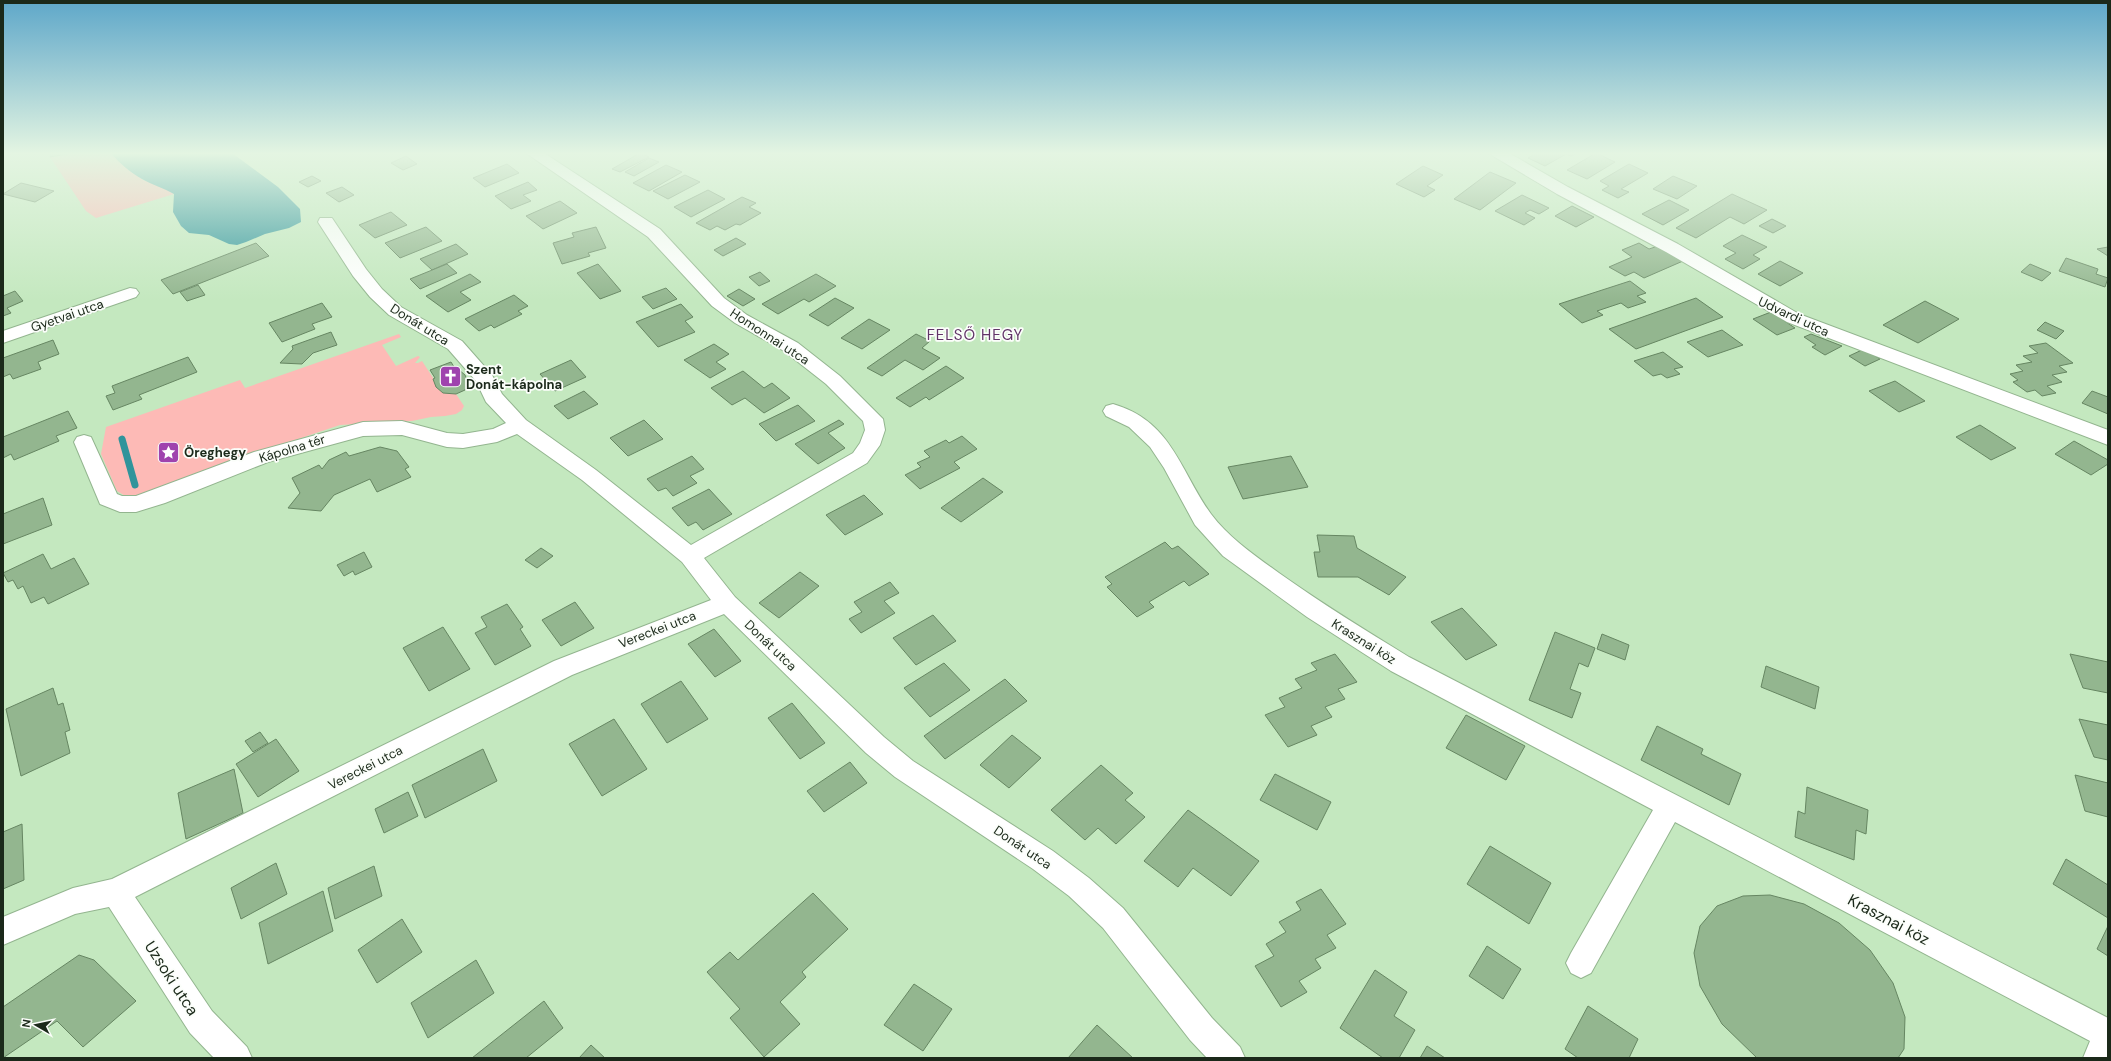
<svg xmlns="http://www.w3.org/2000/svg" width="2111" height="1061" font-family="'DM Sans',sans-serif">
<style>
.green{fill:#fdbab6}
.water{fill:#30949b}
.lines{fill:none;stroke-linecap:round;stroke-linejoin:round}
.stream{stroke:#30949b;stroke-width:7}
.building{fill:#93b68f;stroke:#668662}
.minor-casing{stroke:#93b58f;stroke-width:2}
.minor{fill:#fff;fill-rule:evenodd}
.labels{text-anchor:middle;stroke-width:3.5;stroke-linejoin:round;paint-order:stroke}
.street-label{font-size:13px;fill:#1b291a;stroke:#fbfefa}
.poi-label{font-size:13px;font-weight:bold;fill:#1b291a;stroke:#fbfefa;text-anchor:start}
.quarter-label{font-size:15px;letter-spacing:1px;fill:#613468;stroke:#fbfefa}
.near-street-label{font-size:16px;fill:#1b291a;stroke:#fbfefa}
</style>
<rect width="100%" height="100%" fill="#c4e8bf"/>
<g class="green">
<polygon points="72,153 110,153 143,180 163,187 174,194 96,218 86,211 50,157"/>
<polygon points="399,334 401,337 382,345 396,366 418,356 420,357 415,363 418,363 422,361 443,393 456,394 464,406 462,410 456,414 445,416 431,417 412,421 340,425 247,456 144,496 127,497 117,491 101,454 106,427 240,380 245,388"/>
</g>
<path class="water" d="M 111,153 L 232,153 L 278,187 L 300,209 L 301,222 L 289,228 L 265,234 L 246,242 L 237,245 L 229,244 L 209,235 L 189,233 L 181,226 L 173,212 L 174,194 C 164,188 152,185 142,179 C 131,173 119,163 111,153 Z"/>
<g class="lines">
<polyline class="stream" points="122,439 135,485"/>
</g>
<g class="building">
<polygon points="52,153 72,153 50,157"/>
<polygon points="640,153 649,157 620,172 612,169"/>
<polygon points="1536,153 1577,153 1571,156 1566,154 1545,166 1528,158"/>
<polygon points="1596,153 1615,162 1587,179 1567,170"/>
<polygon points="406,156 417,164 403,170 391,163"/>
<polygon points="649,158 659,162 634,176 625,172"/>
<polygon points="507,164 519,173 485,187 473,178"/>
<polygon points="1629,164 1648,173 1621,189 1629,192 1618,198 1602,190 1609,186 1600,181"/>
<polygon points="666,165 682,172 649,191 633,183"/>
<polygon points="1423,166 1443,175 1427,186 1435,190 1424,197 1396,184"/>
<polygon points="1490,172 1516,183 1480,210 1454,199"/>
<polygon points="685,175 700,182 668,199 653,191"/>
<polygon points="312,176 321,181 308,187 299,182"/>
<polygon points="1673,176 1697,186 1677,199 1653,189"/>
<polygon points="528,182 537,190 523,195 531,201 511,209 495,196"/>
<polygon points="21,183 54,191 35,202 3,194"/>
<polygon points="342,187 354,195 339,202 326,193"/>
<polygon points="708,190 725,199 691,217 674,207"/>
<polygon points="1732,194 1767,210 1744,224 1730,217 1696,238 1676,228"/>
<polygon points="1522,195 1549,208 1539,214 1530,210 1525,213 1535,218 1524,225 1495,211"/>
<polygon points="742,197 756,203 749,207 761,213 740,225 736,224 725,230 717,226 710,230 696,223"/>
<polygon points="1669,200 1689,210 1663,225 1642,214"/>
<polygon points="560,201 577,213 543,229 526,216"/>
<polygon points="1572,206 1594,217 1576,227 1555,216"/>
<polygon points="391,212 407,225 375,238 359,225"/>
<polygon points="1772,219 1786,226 1773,233 1759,226"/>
<polygon points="426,227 442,241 400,258 385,243"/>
<polygon points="596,227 606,248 588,253 590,256 562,264 553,243 574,237 572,233"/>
<polygon points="1742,235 1767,247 1753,255 1760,259 1743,269 1725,259 1736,253 1723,246"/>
<polygon points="736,238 746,244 723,256 714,250"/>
<polygon points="256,243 269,256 173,294 161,280"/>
<polygon points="1639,243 1649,249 1658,246 1683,261 1644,278 1634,272 1625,276 1609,267 1632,257 1622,250"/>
<polygon points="456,244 468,254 432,270 420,259"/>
<polygon points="2108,247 2108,256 2097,249"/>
<polygon points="2066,258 2098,269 2096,274 2108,278 2105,287 2059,271"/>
<polygon points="1780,261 1803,273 1780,286 1758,274"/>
<polygon points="447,264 457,273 420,289 410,279"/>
<polygon points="598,264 621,291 600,299 577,273"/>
<polygon points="2030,264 2051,273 2042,281 2021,272"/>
<polygon points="760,272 770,281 759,286 749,277"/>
<polygon points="470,274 481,282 460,292 471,300 448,312 426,296"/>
<polygon points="816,274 836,286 809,302 804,299 778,314 762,304"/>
<polygon points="1630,281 1646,293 1637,296 1646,302 1628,308 1621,303 1597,311 1603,315 1582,323 1559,304"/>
<polygon points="198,285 205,295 187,301 180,292"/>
<polygon points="666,288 677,299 653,309 642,297"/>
<polygon points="739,289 755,299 743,306 727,296"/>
<polygon points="15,291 23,301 7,308 11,313 3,316 3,296"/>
<polygon points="514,295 528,306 518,311 522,314 494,328 491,325 479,331 465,319"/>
<polygon points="835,298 854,308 828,326 809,315"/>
<polygon points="1696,298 1723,317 1636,349 1609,329"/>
<polygon points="1925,301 1959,319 1918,343 1883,325"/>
<polygon points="322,303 332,317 312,324 315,329 282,342 269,323"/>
<polygon points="681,304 693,317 685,321 695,332 658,347 636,322"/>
<polygon points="1771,312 1795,328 1777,335 1753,319"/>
<polygon points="869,319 890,330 862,349 841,338"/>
<polygon points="2045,322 2064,331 2056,339 2037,330"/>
<polygon points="1722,330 1743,345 1708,357 1687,342"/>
<polygon points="331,332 337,345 313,353 302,364 280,363 293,349 292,346"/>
<polygon points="916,334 930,341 922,348 940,358 923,370 905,360 882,376 867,368"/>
<polygon points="1811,334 1842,346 1825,355 1812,347 1816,345 1804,337"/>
<polygon points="53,340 59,354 38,362 41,369 13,379 10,374 3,377 3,358"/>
<polygon points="2046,343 2073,363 2059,366 2067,372 2052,375 2062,382 2047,386 2056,393 2042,396 2035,390 2027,392 2013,382 2018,380 2010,374 2023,371 2016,365 2032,362 2023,356 2038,353 2029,346"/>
<polygon points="714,344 729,354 716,362 726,369 710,378 684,360"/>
<polygon points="1864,349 1880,359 1865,366 1849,356"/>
<polygon points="1663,352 1683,367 1674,369 1680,374 1667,378 1661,374 1653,376 1634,361"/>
<polygon points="188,357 197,372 139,395 142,399 113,410 106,396 115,393 112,386"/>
<polygon points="571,360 586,377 555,391 540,374"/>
<polygon points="451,362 456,370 458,369 465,375 468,382 465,390 456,394 443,393 436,387 433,379 435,378 430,370"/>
<polygon points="946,366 964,378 929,400 926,397 910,407 896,398"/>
<polygon points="743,371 764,388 772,383 790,398 764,413 745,398 732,405 711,388"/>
<polygon points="1895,381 1925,401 1899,412 1869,391"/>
<polygon points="584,391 598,404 568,419 554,406"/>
<polygon points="2092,391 2108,397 2108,414 2082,403"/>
<polygon points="798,405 815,421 776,441 759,424"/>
<polygon points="68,411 77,428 56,436 59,441 14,460 11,454 3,458 3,437"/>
<polygon points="644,420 663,439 628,456 610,438"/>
<polygon points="839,420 844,424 828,433 845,448 818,464 795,444"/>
<polygon points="1980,425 2016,448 1991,460 1956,437"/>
<polygon points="962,436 977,449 954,462 960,468 920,489 905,475 921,467 917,463 930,457 924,451 946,440 949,443"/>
<polygon points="2074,441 2108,460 2108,464 2091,475 2055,454"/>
<polygon points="380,447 397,451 409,467 405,469 411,477 377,492 370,479 334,495 321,511 288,508 300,493 292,478 319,465 322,469 329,460 346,452 349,456"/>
<polygon points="692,456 704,469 690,476 697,483 673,496 666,488 658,491 647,479"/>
<polygon points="1291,456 1308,487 1243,499 1228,467"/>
<polygon points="983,478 1003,492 961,522 941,508"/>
<polygon points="709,489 732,514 703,530 696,522 688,526 672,508"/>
<polygon points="864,495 883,514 845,535 826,515"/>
<polygon points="43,498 52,525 3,544 3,514"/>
<polygon points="1317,535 1354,536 1357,548 1406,577 1389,595 1358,577 1318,577 1314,552 1320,552"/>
<polygon points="1165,542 1172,549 1178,546 1209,574 1189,586 1184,581 1149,602 1154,607 1137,617 1107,587 1112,584 1105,577"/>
<polygon points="541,548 553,556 537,568 525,560"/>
<polygon points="364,552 372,567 355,575 353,571 344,576 337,565"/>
<polygon points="43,554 51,569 74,558 89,584 48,604 44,597 31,603 23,586 18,589 13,580 8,582 3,573"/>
<polygon points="800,572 819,586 779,618 759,603"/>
<polygon points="890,582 899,593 884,601 895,613 861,633 849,619 862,612 854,602"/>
<polygon points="575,602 594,628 561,646 542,620"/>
<polygon points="507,604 523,627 520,629 531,646 495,665 475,633 487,627 481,617"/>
<polygon points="1462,608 1497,645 1466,660 1431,622"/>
<polygon points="933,615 956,641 916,665 893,638"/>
<polygon points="443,627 470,669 429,691 403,648"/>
<polygon points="714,629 741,661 715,677 688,644"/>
<polygon points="1555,632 1595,648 1588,667 1579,663 1570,689 1581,693 1572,718 1529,700"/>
<polygon points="1602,634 1629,645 1625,660 1597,649"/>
<polygon points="1335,654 1357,682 1338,689 1345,699 1325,707 1332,717 1311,726 1317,735 1288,747 1265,715 1285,707 1279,698 1302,688 1295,679 1317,670 1311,663"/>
<polygon points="2070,654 2108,662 2108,693 2083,688"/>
<polygon points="944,663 970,690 930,717 904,688"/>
<polygon points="1766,666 1819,687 1815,709 1761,687"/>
<polygon points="1005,679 1027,701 945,759 924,736"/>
<polygon points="681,681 708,719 667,743 641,704"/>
<polygon points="53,688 58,705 63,703 70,730 65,732 70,753 21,776 6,709"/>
<polygon points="792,703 825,743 800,759 768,718"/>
<polygon points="1466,715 1525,746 1506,780 1446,748"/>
<polygon points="614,719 647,769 602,796 569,744"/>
<polygon points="2079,719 2108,725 2108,760 2094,757"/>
<polygon points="1657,726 1703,749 1701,754 1741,774 1729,805 1641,760"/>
<polygon points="260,732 268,743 253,752 245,741"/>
<polygon points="1012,735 1041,758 1009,788 980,765"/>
<polygon points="276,739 299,771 258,797 236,764"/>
<polygon points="483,749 497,781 425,818 412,785"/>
<polygon points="850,762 867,783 824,812 807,791"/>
<polygon points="1101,765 1133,793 1125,800 1145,817 1116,844 1098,828 1085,840 1051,810"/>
<polygon points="234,769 243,813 186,839 178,793"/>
<polygon points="1275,774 1331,802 1317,830 1260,800"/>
<polygon points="2075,775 2108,783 2108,817 2085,811"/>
<polygon points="1807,787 1868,810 1866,834 1856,830 1854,860 1795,837 1798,811 1805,814"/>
<polygon points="408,792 418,816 384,833 375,809"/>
<polygon points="1188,810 1259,861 1231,896 1193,868 1178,887 1144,861"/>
<polygon points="22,824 24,880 3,889 3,832"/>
<polygon points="1490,846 1551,883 1529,924 1467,884"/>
<polygon points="2066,859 2108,885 2108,918 2053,884"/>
<polygon points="276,863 287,894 241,919 231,888"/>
<polygon points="374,866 382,896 335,919 328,888"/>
<polygon points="1321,889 1346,924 1327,935 1336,948 1315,959 1321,968 1299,981 1307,992 1281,1007 1255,966 1274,956 1266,944 1286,932 1279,922 1301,910 1296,902"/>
<polygon points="323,891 333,931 268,964 259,923"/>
<polygon points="813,893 848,929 802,972 806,977 780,1002 800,1024 764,1057 730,1018 740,1009 707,972 730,952 738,960"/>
<polygon points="1770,895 1804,904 1839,923 1870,950 1893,983 1905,1017 1904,1049 1898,1058 1757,1058 1722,1024 1700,986 1694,953 1700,926 1717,906 1743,896"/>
<polygon points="402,919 422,952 377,983 358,950"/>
<polygon points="2108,926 2108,956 2097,949"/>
<polygon points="1487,946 1521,969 1503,999 1469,976"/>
<polygon points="79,955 94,960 136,1001 83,1047 57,1021 3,1058 3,1007"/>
<polygon points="476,960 494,993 428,1038 411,1003"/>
<polygon points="1375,970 1407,992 1394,1016 1415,1030 1399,1058 1383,1058 1340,1028"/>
<polygon points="914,984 952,1009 923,1051 884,1025"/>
<polygon points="544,1001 563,1028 526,1058 472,1058"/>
<polygon points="1588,1006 1638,1039 1629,1058 1578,1058 1565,1049"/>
<polygon points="1097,1025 1133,1058 1068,1058"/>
<polygon points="591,1045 605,1058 579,1058"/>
<polygon points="1427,1046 1445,1058 1420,1058"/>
</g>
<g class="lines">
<defs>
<g id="minor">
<polygon points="526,153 544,153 660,229 724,298 747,315 798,343 840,376 883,419 885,430 880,445 867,463 704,558 735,597 884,737 913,761 1053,851 1089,878 1123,908 1212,1018 1240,1047 1245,1058 1207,1058 1190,1040 1103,928 1069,896 1033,869 895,777 866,753 724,614 572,675 135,897 212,1011 247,1047 252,1058 214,1058 190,1033 109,907 75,914 3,945 3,917 73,888 112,879 554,661 711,600 682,562 582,480 517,434 497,442 463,448 447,447 402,435 363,436 268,462 165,503 136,512 120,512 100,504 74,442 77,437 84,435 91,437 117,494 122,496 136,496 254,452 363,422 402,421 447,433 463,434 493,429 506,423 486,402 476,381 448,349 389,315 370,297 353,276 318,222 320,218 332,218 366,269 382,289 401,307 462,341 492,375 502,394 526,420 596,470 691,545 853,453 860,443 865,430 863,421 826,384 784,351 735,323 712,306 648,237"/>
<polygon points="1490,153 1509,153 1568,187 1678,244 1799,314 2108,430 2108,445 1787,322 1666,252 1557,194 1493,156"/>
<polygon points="130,288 136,289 139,293 136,297 3,343 3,331"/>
<path d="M 1113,404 C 1172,421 1180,471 1211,514 C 1229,538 1254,555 1279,573 C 1321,603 1365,630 1409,657 L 2108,1018 L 2108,1058 L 2083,1058 L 2090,1041 L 1675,822 L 1591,973 L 1581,978 L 1571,973 L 1566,963 L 1571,953 L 1653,810 L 1391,671 L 1307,617 L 1223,556 L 1195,525 L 1164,468 L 1150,447 L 1129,427 L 1106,416 L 1103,411 L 1106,406 Z"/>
</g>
</defs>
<use href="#minor" class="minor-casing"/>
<use href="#minor" class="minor"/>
</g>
<linearGradient id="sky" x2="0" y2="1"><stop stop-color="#5ea7c9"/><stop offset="0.51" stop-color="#e4f5e2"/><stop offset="1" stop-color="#e4f5e2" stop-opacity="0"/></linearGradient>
<rect width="2111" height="301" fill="url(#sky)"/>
<defs>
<symbol id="church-square" viewBox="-11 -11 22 22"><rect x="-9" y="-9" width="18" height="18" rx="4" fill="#9f43ae" stroke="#fbfefa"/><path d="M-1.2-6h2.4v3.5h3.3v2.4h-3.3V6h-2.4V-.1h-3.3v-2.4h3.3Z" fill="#fff"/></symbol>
<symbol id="sight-square" viewBox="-11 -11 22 22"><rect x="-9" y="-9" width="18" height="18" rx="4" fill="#9f43ae" stroke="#fbfefa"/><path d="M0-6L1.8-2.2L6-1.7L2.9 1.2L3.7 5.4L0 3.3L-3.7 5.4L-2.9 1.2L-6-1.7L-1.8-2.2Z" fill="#fff"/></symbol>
</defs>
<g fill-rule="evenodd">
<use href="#church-square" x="438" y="364" width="25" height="25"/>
<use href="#sight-square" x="156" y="440" width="25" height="25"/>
</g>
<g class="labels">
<g class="street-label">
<text transform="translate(67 315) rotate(-19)" y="5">Gyetvai utca</text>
<text transform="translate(1794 316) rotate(25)" y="5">Udvardi utca</text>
<text transform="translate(420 324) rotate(32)" y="5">Donát utca</text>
<text transform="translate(770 336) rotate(33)" y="5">Homonnai utca</text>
<text transform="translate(292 448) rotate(-17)" y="5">Kápolna tér</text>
<text transform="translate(657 629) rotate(-21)" y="5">Vereckei utca</text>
<text transform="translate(1364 641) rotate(32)" y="5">Krasznai köz</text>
<text transform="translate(771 645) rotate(44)" y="5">Donát utca</text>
<text transform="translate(365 767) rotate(-27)" y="5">Vereckei utca</text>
<text transform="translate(1023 847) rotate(34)" y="5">Donát utca</text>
</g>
<g class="poi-label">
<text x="466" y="374">Szent<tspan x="466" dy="15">Donát-kápolna</tspan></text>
<text x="184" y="457">Öreghegy</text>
</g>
<g class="quarter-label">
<text x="975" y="340">FELSŐ HEGY</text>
</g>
<g class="near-street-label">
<text transform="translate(1889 919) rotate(28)" y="6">Krasznai köz</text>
<text transform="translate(172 978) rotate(57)" y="6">Uzsoki utca</text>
</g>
</g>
<rect width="2111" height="1061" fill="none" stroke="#1b291a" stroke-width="8"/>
<g transform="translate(36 1025) rotate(279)" stroke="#fbfefa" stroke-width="3" paint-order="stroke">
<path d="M0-3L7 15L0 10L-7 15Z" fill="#1b291a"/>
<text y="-6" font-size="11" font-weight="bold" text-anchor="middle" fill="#1b291a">N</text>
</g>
</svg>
